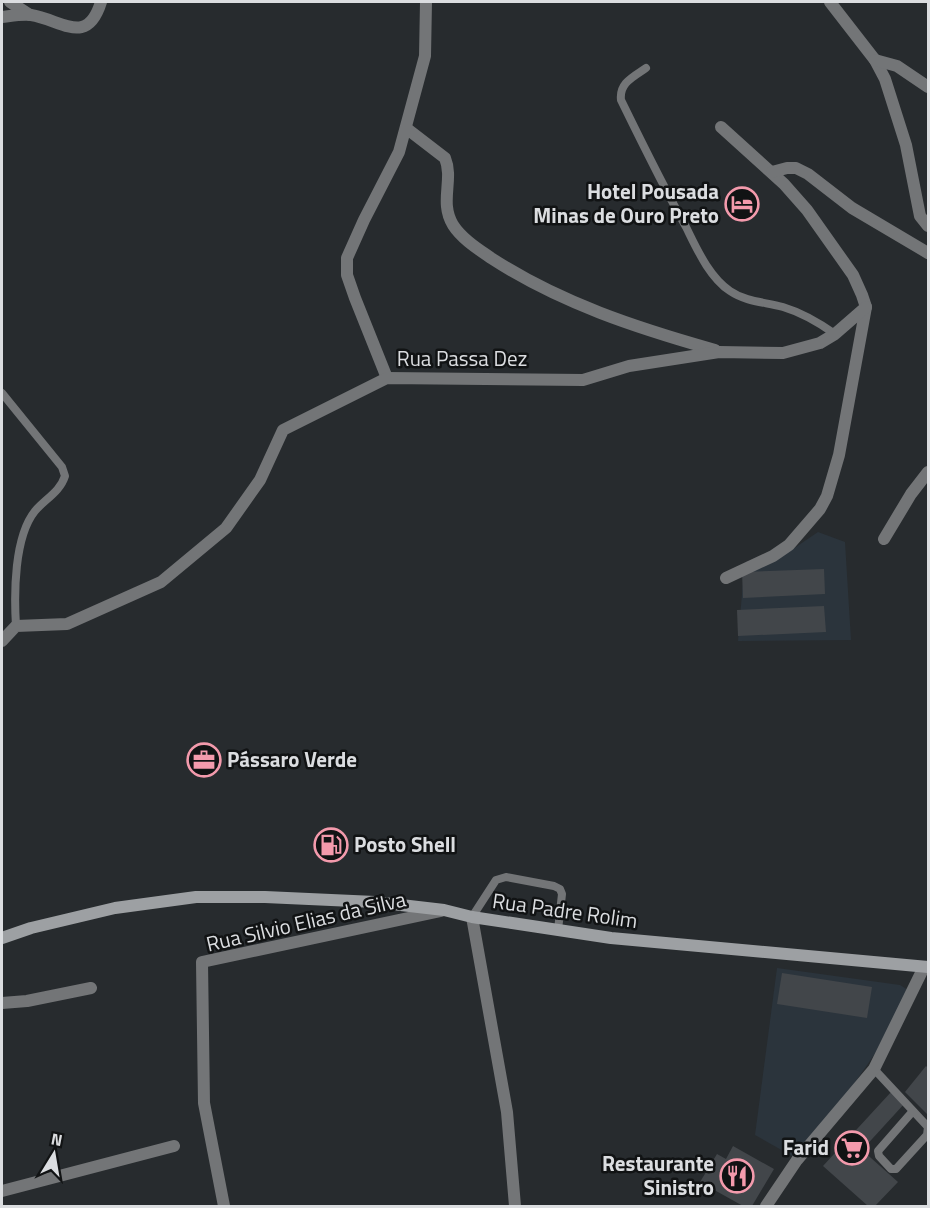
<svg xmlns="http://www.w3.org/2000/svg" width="930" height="1208" font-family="'Titillium Web',sans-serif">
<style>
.built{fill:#2b343c}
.building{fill:#42464a}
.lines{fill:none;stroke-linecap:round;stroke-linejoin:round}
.service{stroke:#737577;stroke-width:8}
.minor{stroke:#737577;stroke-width:12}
.secondary{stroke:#9da0a3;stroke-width:12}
.labels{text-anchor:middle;stroke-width:5;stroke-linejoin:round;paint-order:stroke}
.poi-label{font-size:21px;font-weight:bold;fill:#dbdde0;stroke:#111314;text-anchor:end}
.street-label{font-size:21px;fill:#dbdde0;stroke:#111314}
</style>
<rect width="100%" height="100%" fill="#272b2e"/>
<g class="built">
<polygon points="818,532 845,542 851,640 738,641 744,570 793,549"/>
<polygon points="777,968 900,985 908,990 909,1004 801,1161 755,1135"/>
</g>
<g class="building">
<polygon points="824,569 825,594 743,598 742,572"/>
<polygon points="824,606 826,632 738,636 737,610"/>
<polygon points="782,973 872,987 867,1018 777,1004"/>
<polygon points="926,1066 928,1068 928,1115 905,1092"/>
<polygon points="892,1091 905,1103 862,1150 898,1182 875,1206 868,1206 823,1166"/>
<polygon points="733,1146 774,1169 752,1206 743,1206 700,1182 717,1154 726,1159"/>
</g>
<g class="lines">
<g class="service">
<path d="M 646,68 C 633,77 619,83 621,100 C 642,143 663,186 686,227 C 697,249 709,277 730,291 C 746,302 765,302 783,307 C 803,313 818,322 835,334"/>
<path d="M 2,393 L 62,467 L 65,476 C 60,492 45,499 35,511 C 14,537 14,594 16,626"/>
<polyline points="472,917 496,880 506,877 554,886 560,889 562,894 558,930"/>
<polyline points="874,1069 928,1127 927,1135 896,1169 891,1169 879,1156 878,1151 913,1111"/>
</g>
<g class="minor">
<polyline points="10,2 30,15"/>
<polyline points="830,2 875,60 885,79 906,145 920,216 928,226"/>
<path d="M 2,17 C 11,16 22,14 31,15 C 62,20 87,47 101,2"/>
<polyline points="875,60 897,66 928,87"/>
<polyline points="721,127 784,184 807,210 853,275 862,295 866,307 839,455 827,496 820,509 789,545 773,556 726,578"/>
<path d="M 406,128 L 445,158 C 454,180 439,202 453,225 C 462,239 478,249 491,258 C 560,303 637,328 715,350"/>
<polyline points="772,172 787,168 796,168 808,174 852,208 928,253"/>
<polyline points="387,378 355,298 347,275 347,258 364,220 399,152 425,56 426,2"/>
<polyline points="884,539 911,494 928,472"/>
<polyline points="2,641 16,626 67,624 161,582 226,528 260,480 283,430 387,378 583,380 629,366 719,352 783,353 820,343 835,334 866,307"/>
<polyline points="472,917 507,1112 515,1206"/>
<polyline points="2,1003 27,1001 91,988"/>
<polyline points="2,1191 174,1146"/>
<polyline points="224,1206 204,1103 202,962 441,911"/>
<polyline points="766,1206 797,1160 874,1069 924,967"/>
</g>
<polyline class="secondary" points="2,938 31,928 115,908 196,897 265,897 375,902 444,910 472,917 611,938 928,967"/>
</g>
<defs>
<symbol id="hotel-ring" viewBox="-11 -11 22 22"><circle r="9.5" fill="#111314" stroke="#f39aac" stroke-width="1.5"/><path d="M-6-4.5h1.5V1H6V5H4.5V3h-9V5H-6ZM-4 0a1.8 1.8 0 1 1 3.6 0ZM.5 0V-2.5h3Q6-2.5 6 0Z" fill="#f39aac"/></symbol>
<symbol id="office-ring" viewBox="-11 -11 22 22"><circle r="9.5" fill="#111314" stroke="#f39aac" stroke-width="1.5"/><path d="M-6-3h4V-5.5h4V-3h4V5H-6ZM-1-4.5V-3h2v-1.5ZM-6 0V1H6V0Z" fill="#f39aac"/></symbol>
<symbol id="fuel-ring" viewBox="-11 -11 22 22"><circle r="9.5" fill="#111314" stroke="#f39aac" stroke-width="1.5"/><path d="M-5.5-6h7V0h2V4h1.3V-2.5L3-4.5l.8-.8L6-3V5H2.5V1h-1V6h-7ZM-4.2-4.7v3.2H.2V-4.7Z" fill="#f39aac"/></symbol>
<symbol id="supermarket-ring" viewBox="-11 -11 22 22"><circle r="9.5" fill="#111314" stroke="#f39aac" stroke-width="1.5"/><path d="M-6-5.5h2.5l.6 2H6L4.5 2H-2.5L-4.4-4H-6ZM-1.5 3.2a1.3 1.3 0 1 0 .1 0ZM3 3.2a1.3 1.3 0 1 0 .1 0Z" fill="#f39aac"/></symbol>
<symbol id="restaurant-ring" viewBox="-11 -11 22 22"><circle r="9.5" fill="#111314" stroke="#f39aac" stroke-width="1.5"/><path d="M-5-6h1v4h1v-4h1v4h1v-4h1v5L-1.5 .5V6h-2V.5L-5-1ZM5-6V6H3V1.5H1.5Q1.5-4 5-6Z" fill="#f39aac"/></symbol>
</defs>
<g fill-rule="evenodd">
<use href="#hotel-ring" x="723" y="185" width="38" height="38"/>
<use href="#office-ring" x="185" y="741" width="38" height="38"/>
<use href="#fuel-ring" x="312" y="826" width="38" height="38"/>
<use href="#supermarket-ring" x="833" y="1129" width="38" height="38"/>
<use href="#restaurant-ring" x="718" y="1157" width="38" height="38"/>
</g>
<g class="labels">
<g class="poi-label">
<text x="719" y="199">Hotel Pousada<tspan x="719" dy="24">Minas de Ouro Preto</tspan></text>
<text x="227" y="767" text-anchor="start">Pássaro Verde</text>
<text x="354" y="852" text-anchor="start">Posto Shell</text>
<text x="829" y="1155">Farid</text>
<text x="714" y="1171">Restaurante<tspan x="714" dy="24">Sinistro</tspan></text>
</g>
<g class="street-label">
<text x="462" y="366">Rua Passa Dez</text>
<text transform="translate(565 911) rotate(8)" y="7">Rua Padre Rolim</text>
<text transform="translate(306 922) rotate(-13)" y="7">Rua Silvio Elias da Silva</text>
</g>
</g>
<rect width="930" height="1208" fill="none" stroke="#dbdde0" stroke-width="6"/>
<g transform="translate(54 1154) rotate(11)" stroke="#111314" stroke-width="4.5" paint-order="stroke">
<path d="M0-4.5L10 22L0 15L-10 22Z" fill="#dbdde0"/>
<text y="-9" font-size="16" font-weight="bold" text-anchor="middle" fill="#dbdde0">N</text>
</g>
</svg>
